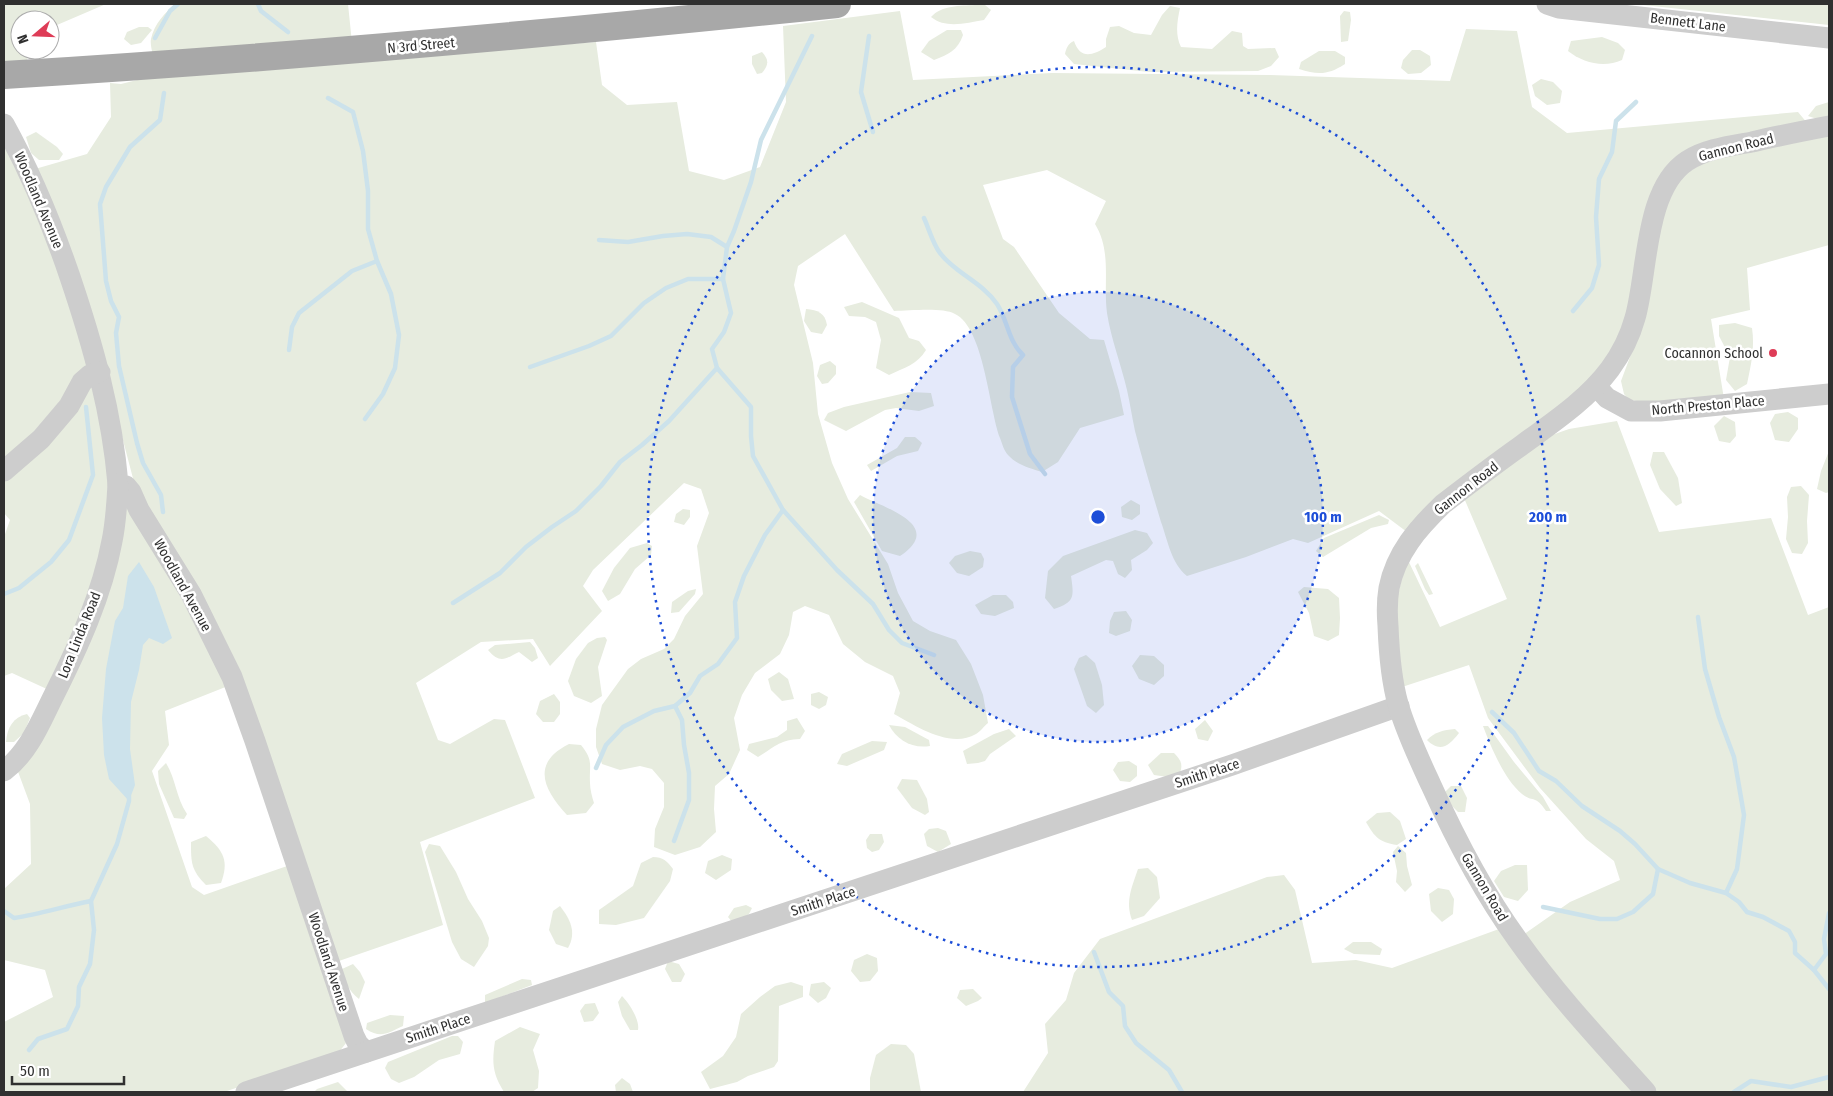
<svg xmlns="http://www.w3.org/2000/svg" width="1833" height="1096" font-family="'Fira Sans Condensed',sans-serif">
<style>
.green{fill:#e7ecdf}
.water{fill:#cce2eb}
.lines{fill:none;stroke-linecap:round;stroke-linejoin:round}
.stream{stroke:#cce2eb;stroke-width:4.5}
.minor{stroke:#cdcdcd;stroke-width:21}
.major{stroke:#a8a8a8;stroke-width:28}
.ring{fill:none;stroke:#1d4ed8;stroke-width:2.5;stroke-dasharray:2.5 5}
.poi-dot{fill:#de3c57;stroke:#fff;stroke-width:2}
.labels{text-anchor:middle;stroke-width:5;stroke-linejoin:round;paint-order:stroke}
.street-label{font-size:14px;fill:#303030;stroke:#fff}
.poi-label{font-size:14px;fill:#303030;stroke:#fff;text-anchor:end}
.centre{fill:#1d4ed8;stroke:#fff;stroke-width:2.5}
.ring-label{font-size:15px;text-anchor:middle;font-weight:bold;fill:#1d4ed8;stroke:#fff;stroke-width:5;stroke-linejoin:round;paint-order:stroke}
</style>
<rect width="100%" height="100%" fill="#fff"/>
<g class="green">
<polygon points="4,4 106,4 50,28 50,20 20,20 20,50 26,50 28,65 4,67"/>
<path d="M 177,4 L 348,4 L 352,43 L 153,55 C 152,51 150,44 151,39 C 154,25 165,11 177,4 Z"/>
<polygon points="1634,4 1829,4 1829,25"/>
<path d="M 975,5 L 985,5 L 991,10 L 984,20 C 966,23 946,29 931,17 C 942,5 960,6 975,5 Z"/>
<path d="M 1170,6 L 1180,8 C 1177,22 1175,35 1181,47 L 1212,49 L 1232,31 L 1242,33 L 1243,46 L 1248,49 L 1275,48 L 1279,57 L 1271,66 L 1258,71 L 1149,72 L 1074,64 L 1065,54 C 1066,49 1068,43 1074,41 C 1080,59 1092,56 1106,47 L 1106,39 L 1110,27 L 1119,26 L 1134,33 L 1151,35 L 1162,15 Z"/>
<path d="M 900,11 L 913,80 L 1052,73 L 1269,75 L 1450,81 L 1466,29 L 1517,31 L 1532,107 L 1567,133 L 1798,112 L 1808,124 L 1681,157 L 1629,310 L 1615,344 L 1589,383 L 1407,532 L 1379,511 L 1308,543 L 1293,539 L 1246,557 L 1187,576 C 1171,563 1168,541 1161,522 C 1152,492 1143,462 1135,431 C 1132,417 1130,403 1127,390 C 1121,364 1111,339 1107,313 C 1103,282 1112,252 1095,224 L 1106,201 L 1047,170 L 983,185 L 1003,239 L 1014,247 L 1059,313 L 1090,339 L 1104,340 L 1119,391 L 1124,415 L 1080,428 L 1058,462 L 1042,472 C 1030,468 1017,465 1008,455 C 1004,451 1002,443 1000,438 C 989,408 984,328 955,314 C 942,307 910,311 894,311 L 845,234 L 798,266 L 794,285 L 813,363 L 818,414 L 832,463 L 848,499 L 888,564 L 898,593 L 913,621 L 930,631 L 956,640 L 971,664 L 983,695 L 988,723 C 984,726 980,732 976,734 C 950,749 916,726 894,714 L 900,693 L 893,676 L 865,662 L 843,644 L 829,615 L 805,606 L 793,612 L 789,635 L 780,654 L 755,673 L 742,695 L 734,718 L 740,750 L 729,774 L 715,786 L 714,809 L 716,832 L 700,847 L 675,855 L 654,847 L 655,829 L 664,807 L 664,783 L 652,769 L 640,766 L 620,770 L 602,764 L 596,747 L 596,729 L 602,705 L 628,669 L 641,659 L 664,649 L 674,639 L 685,616 L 703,594 L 697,546 L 709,513 L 701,489 L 684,483 L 593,570 L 583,586 L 602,611 L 550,666 L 533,639 L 481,642 L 416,683 L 438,740 L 450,744 L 494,719 L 505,720 L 535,798 L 420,842 L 443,925 L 336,962 L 260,737 L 135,486 L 119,425 L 35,169 L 87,154 L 111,117 L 110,83 L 121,84 L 145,78 L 596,42 L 602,85 L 627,105 L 677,102 L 689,171 L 724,180 L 760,167 L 786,102 L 783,26 Z"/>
<polygon points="1344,11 1350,12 1351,20 1348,41 1341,42 1340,16"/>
<polygon points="139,27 148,27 152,30 141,43 131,45 124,39 127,32"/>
<path d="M 947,30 L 961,30 L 963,35 C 958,50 948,55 934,60 L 921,52 L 929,41 Z"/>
<path d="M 1602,37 L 1618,43 L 1625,50 L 1622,60 C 1604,68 1583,63 1568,51 L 1571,41 Z"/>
<polygon points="1412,50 1420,50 1430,56 1431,65 1421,73 1408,74 1401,68 1403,60"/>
<path d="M 1319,51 L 1335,51 L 1345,57 L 1345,64 C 1328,75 1318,75 1299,69 L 1301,62 Z"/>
<path d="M 762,52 C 769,60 769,64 762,73 L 757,74 L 752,64 L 752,56 Z"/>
<polygon points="1541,79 1553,82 1562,91 1560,103 1547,105 1535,96 1532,85"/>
<polygon points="1829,102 1829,116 1817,119 1808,116 1816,106"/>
<polygon points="36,132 57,147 63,154 59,160 39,160 31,153 26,137"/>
<polygon points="1829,133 1829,245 1747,268 1750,310 1711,319 1724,399 1661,404 1629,400 1624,394 1621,381 1639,333 1664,206 1683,175 1705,162"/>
<polygon points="4,144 44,225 90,366 4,467"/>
<path d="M 862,302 L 899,318 L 909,338 L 919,341 L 926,350 C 918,364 904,368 889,375 L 876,368 L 881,340 L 876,322 L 865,317 L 849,316 L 844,307 Z"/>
<path d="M 806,309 C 818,310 825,313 827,325 L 822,334 L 811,332 L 804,321 Z"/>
<path d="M 1735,323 L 1752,328 C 1755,348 1751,365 1747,384 L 1735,391 L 1726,380 L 1730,357 L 1719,336 L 1719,325 Z"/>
<polygon points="830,361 836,366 836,374 828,383 822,384 817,376 820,365"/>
<polygon points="89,386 94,387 108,455 109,515 90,598 49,690 12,673 4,676 4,537 10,520 4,513 4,477"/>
<polygon points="910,392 931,393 934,406 919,411 896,408 885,410 846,431 824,420 828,413 844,407"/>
<polygon points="1788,412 1798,418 1798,429 1789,442 1775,440 1770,423 1775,414"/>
<polygon points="1724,416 1735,422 1736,436 1730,443 1719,441 1714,426"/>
<polygon points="1617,421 1659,532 1771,518 1808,615 1829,607 1829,1092 1655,1092 1523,935 1570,902 1620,880 1614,861 1586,839 1540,788 1488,718 1469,665 1402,687 1394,610 1407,558 1440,627 1507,599 1464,498 1552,435 1569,429"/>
<polygon points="905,437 915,437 922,443 918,451 897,456 871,471 867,465 897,448"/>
<polygon points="1829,451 1829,492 1826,493 1817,489 1821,471"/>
<polygon points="1653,452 1664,452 1678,478 1682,503 1676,506 1660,489 1650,465"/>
<polygon points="1801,486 1809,495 1807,521 1808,543 1802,554 1792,553 1786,539 1788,517 1787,497 1791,487"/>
<path d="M 860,495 C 884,508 946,525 900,556 L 882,551 L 854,502 Z"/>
<polygon points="1131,500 1140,505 1140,514 1132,520 1122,517 1121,507"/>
<polygon points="125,504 137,515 228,686 165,711 169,745 152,771 192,887 204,895 290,865 346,1043 339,1052 333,1055 224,1092 4,1092 4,1022 53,997 45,970 4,960 4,889 31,864 30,804 17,769"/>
<polygon points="683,509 690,510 690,517 684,525 674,522 676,514"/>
<polygon points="1379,515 1389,520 1388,524 1371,528 1323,557 1316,551 1324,538"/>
<path d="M 1135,530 L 1147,533 L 1153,543 L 1147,550 L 1131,560 L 1132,570 L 1125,578 L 1118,574 L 1113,561 L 1106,560 L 1071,576 C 1074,597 1075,602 1054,609 L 1045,598 L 1048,571 L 1063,556 Z"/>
<polygon points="647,543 652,546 651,555 635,569 620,594 608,601 602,591 614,568 630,548"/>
<polygon points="970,551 981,553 984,559 983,567 969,576 957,573 949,563 955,556"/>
<polygon points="1418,563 1433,594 1429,595 1425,589 1415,566"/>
<polygon points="1304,587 1328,589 1339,598 1340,618 1339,635 1328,641 1314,636 1309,613 1298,592"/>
<polygon points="696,589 695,594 679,612 671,613 672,602 688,591"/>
<polygon points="993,595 1006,595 1013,602 1014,608 995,616 981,614 975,605"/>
<polygon points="1126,611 1132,620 1130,631 1116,636 1109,633 1110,621 1114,612"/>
<polygon points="605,637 607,640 598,667 602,696 591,703 574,696 568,681 576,659 588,643 597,638"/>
<path d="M 530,642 L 535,648 L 538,658 L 532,662 L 519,652 C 505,659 500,664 488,650 L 495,645 Z"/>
<polygon points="1086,655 1095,663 1102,685 1104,705 1096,713 1087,706 1074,669 1079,658"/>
<polygon points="1140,655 1154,656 1164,665 1164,676 1154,685 1139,679 1132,666"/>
<polygon points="779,672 788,679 794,699 782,701 771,690 768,679"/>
<polygon points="819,692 828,697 826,705 819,709 811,705 811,694"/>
<polygon points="554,694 560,702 560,714 554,722 543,722 536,714 540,701"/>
<path d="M 27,714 L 30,718 L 24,733 L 14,742 L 6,742 C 7,728 13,717 27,714 Z"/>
<path d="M 797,718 L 805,731 L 800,739 C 779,740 775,747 758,757 L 747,750 L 749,744 L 777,737 L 787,730 L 787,721 Z"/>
<polygon points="1205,720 1213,731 1208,741 1198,739 1195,729"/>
<path d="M 889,725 L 905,727 L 929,740 L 930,746 C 912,749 897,740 889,725 Z"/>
<path d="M 1483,726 L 1488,726 L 1514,762 L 1543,797 L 1551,811 L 1546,811 C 1535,794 1533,803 1522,794 C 1504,779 1491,747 1483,726 Z"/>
<polygon points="1009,729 1016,736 990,754 985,761 978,763 967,764 963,751 994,734"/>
<path d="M 1455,729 L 1459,733 C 1449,746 1440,753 1427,740 C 1435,732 1443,730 1455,729 Z"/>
<polygon points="872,741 887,742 884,750 847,766 837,764 842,754"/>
<path d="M 569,744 L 581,745 C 594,761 589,765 590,783 C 590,789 592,797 594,803 L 586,813 L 567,815 C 543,789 531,763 569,744 Z"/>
<path d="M 1161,753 L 1174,753 C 1181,760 1183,764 1180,773 L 1168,777 L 1154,775 L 1148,765 Z"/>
<polygon points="1129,761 1137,766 1137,776 1130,782 1120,781 1113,770 1118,762"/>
<path d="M 166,763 C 176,779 176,798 187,814 L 184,819 L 174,818 L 159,784 L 158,771 Z"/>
<polygon points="902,779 917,780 927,799 929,812 925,815 912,808 897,788"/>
<polygon points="1451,786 1461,786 1467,798 1465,812 1458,812 1450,804 1445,792"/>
<path d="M 1390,812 L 1400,821 L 1406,839 L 1397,845 C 1378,842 1375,837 1366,822 L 1377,813 Z"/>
<polygon points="938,828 946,831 951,844 938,852 927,846 924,834 929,829"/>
<polygon points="870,834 882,834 884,842 879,850 872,852 867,848 866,840"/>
<path d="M 206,836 C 224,851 229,861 221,883 L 206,885 C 191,870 191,863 191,842 Z"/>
<polygon points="429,844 440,846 456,872 468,899 482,921 489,938 488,946 474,967 461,959 452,942 425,852"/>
<polygon points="1398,846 1406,853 1407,866 1412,885 1405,892 1396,882 1397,871 1393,852"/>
<polygon points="722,855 732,859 731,870 716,880 705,873 708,861"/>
<path d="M 653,857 C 663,857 667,861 673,869 L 670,881 L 644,918 L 616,925 L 599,924 L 599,910 L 633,886 L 641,863 Z"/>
<polygon points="1515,865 1527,865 1528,890 1518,901 1504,897 1494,881 1501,871"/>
<path d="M 1148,868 L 1157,877 L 1160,898 L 1144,916 L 1132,920 C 1125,901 1132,887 1138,869 Z"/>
<polygon points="1284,875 1295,890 1312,963 1356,960 1392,968 1499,929 1636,1092 1023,1092 1048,1053 1045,1024 1066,1000 1074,973 1100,939 1267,877"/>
<polygon points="1438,888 1449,890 1454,899 1453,914 1442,922 1431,911 1429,894"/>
<polygon points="746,905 752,908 749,914 733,923 728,917 734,908"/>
<path d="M 560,906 C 570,919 577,932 568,948 L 556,944 L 549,930 L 553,911 Z"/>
<polygon points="1353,942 1371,942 1382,949 1380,955 1354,954 1344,949"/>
<polygon points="867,954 877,958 878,971 870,981 860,982 851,971 854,960"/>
<polygon points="668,961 679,964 685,974 681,982 672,982 665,969"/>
<path d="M 353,964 L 360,972 L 365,982 L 359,999 C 349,991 344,981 342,969 Z"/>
<polygon points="522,979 531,980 532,985 485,1003 485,995"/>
<polygon points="791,982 803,986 803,997 779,1006 778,1061 774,1067 748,1076 737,1082 710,1089 701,1072 723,1056 736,1037 741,1014 760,997 775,986"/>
<polygon points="824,982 831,988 826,998 818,1003 809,995 811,984"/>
<polygon points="973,989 982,998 978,1001 966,1006 957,998 960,990"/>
<path d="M 622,996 C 629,1003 640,1020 638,1030 L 630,1030 L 622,1016 L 618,1002 Z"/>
<polygon points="595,1003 599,1013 593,1021 584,1022 580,1011 585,1004"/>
<path d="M 390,1015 L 404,1016 L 403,1026 C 388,1033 381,1039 366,1029 L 367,1023 Z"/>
<path d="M 520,1027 L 540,1034 L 533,1050 L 539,1071 L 538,1088 L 532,1092 L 504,1092 C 492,1073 492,1062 495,1041 Z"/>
<polygon points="452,1036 458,1036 463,1042 460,1054 439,1060 414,1077 399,1083 391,1079 385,1068 388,1062"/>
<polygon points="891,1044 906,1045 914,1054 921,1092 870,1092 870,1078 876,1055"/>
<polygon points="622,1078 630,1084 633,1092 616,1092 615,1085"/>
<polygon points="338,1082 348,1092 314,1092 317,1089"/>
</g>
<polygon class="water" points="139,562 154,587 172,638 163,644 149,638 143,645 139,670 131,702 130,749 135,785 129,801 109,779 104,755 102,718 106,669 115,621 123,608 128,576"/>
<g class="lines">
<g class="stream">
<polyline points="258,4 261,11 288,32"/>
<polyline points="812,36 761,140 751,182 734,231 727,247 723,279 731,313 724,332 712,349 717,368 751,407 751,436 753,456 783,510 837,570 873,604 889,630 902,643 934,655"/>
<polyline points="869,36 861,92 873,132"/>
<polyline points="155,38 170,11 178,4"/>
<polyline points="328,98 353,112 363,151 368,191 368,229 377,261 391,294 399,335 395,368 383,394 365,419"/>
<path d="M 924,218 C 929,229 933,244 940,253 C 955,273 982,282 997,304 C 1008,321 1008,341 1023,355 L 1013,367 L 1012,397 L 1030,454 L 1045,474"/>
<polyline points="599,240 628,242 663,236 687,234 711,237 727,247"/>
<polyline points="1573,311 1592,288 1599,265 1596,217 1599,179 1612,152 1616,121 1636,102"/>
<polyline points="289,350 292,327 299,313 352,271 377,261"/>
<polyline points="530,367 589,346 611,336 644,303 666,288 688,279 723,279"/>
<polyline points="163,512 161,495 143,463 137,443 119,366 116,333 119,317 111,301 106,281 100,204 106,187 130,147 160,120 164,93"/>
<polyline points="4,594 19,588 51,562 69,540 93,475 86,407"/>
<polyline points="453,603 500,573 526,547 552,527 576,511 601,486 620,462 642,445 669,421 717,368"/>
<polyline points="1698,617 1705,669 1719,717 1734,757 1744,815 1737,869 1726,893"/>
<polyline points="1492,712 1514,733 1539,771 1556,781 1582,806 1620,831 1635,844 1658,869 1690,883 1726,893 1739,902 1747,912 1763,917 1789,931 1795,942 1795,953 1814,970 1829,989"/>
<polyline points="596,768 606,745 623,727 654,711 675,706 690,693 700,676 718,664 737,638 735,602 744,576 765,535 783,510"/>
<polyline points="674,841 689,800 689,773 684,745 682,720 675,706"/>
<polyline points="1543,907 1600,919 1617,919 1633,912 1653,894 1658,869"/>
<path d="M 4,911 L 14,918 C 40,914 65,906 91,901"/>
<polyline points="1094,952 1109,992 1123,1006 1125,1026 1136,1043 1169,1070 1182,1092"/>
<polyline points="1814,970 1826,954 1824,939 1829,913"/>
<polyline points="29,1050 38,1039 67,1029 78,1006 79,987 90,964 94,930 91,901 117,844 129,801 129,796"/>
<polyline points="1734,1092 1751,1081 1791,1087 1829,1077"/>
</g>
<g class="minor">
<polyline points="1547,4 1559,8 1829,38"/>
<path d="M 4,124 C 31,173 52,224 70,277 C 93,345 112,413 118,484 L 126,486 L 131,492 L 139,510 L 191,594 L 232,677 L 255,741 L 354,1036 L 358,1044 L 366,1052"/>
<polyline points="1596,386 1607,398 1631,411 1660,411 1829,394"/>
<polyline points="4,471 41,439 69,406 82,382 90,375 100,372"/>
<path d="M 4,771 C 29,752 40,723 54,695 C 78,647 102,595 112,541 C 116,522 117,503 118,484"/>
<polyline points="246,1092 1232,765 1399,706"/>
<path d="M 1646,1092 C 1602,1043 1556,994 1517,939 C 1483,892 1455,838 1431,785 C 1419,759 1406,732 1398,704 C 1391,679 1389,652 1388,626 C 1387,614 1387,600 1389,588 C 1396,553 1418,528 1443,504 C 1469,484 1495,464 1522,445 C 1552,423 1587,400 1610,369 C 1621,354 1630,336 1635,318 C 1648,273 1644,189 1687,161 C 1705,149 1730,146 1752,142 C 1777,136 1803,131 1829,126"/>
</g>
<path class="major" d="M 4,75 C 282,58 559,33 837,4"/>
</g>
<circle cx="1098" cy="517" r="225" fill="#1d4ed8" fill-opacity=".12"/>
<g class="ring">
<circle cx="1098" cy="517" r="225"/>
<circle cx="1098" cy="517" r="450"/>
</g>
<circle class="poi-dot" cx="1773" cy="353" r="5"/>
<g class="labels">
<g class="street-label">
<text transform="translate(1688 22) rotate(7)" y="5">Bennett Lane</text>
<text transform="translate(421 45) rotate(-5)" y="5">N 3rd Street</text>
<text transform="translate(1736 147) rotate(-14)" y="5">Gannon Road</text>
<text transform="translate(39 200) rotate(67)" y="5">Woodland Avenue</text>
<text transform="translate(1708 405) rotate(-5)" y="5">North Preston Place</text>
<text transform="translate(1466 488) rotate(-38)" y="5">Gannon Road</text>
<text transform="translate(183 585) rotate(61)" y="5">Woodland Avenue</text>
<text transform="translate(79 635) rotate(-68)" y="5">Lora Linda Road</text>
<text transform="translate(1207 773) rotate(-18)" y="5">Smith Place</text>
<text transform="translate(1485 887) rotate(59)" y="5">Gannon Road</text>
<text transform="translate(823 901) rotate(-18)" y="5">Smith Place</text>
<text transform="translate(329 962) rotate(72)" y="5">Woodland Avenue</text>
<text transform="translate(438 1028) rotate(-18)" y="5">Smith Place</text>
</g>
<g class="poi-label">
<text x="1763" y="358">Cocannon School</text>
</g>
</g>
<circle cx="1098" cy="517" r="8" class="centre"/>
<g class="ring-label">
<text x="1323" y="522">100 m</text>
<text x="1548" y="522">200 m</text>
</g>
<rect width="1833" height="1096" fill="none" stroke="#303030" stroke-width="10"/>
<g transform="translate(35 35) rotate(251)"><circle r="24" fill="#ffffff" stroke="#acacac"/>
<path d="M0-4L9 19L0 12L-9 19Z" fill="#de3c57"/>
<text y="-8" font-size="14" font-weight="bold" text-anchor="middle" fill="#303030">N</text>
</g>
<path d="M12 1076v8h112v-8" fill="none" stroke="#303030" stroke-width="2.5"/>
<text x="20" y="1076" font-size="15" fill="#303030" stroke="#ffffff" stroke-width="4" paint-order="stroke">50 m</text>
</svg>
